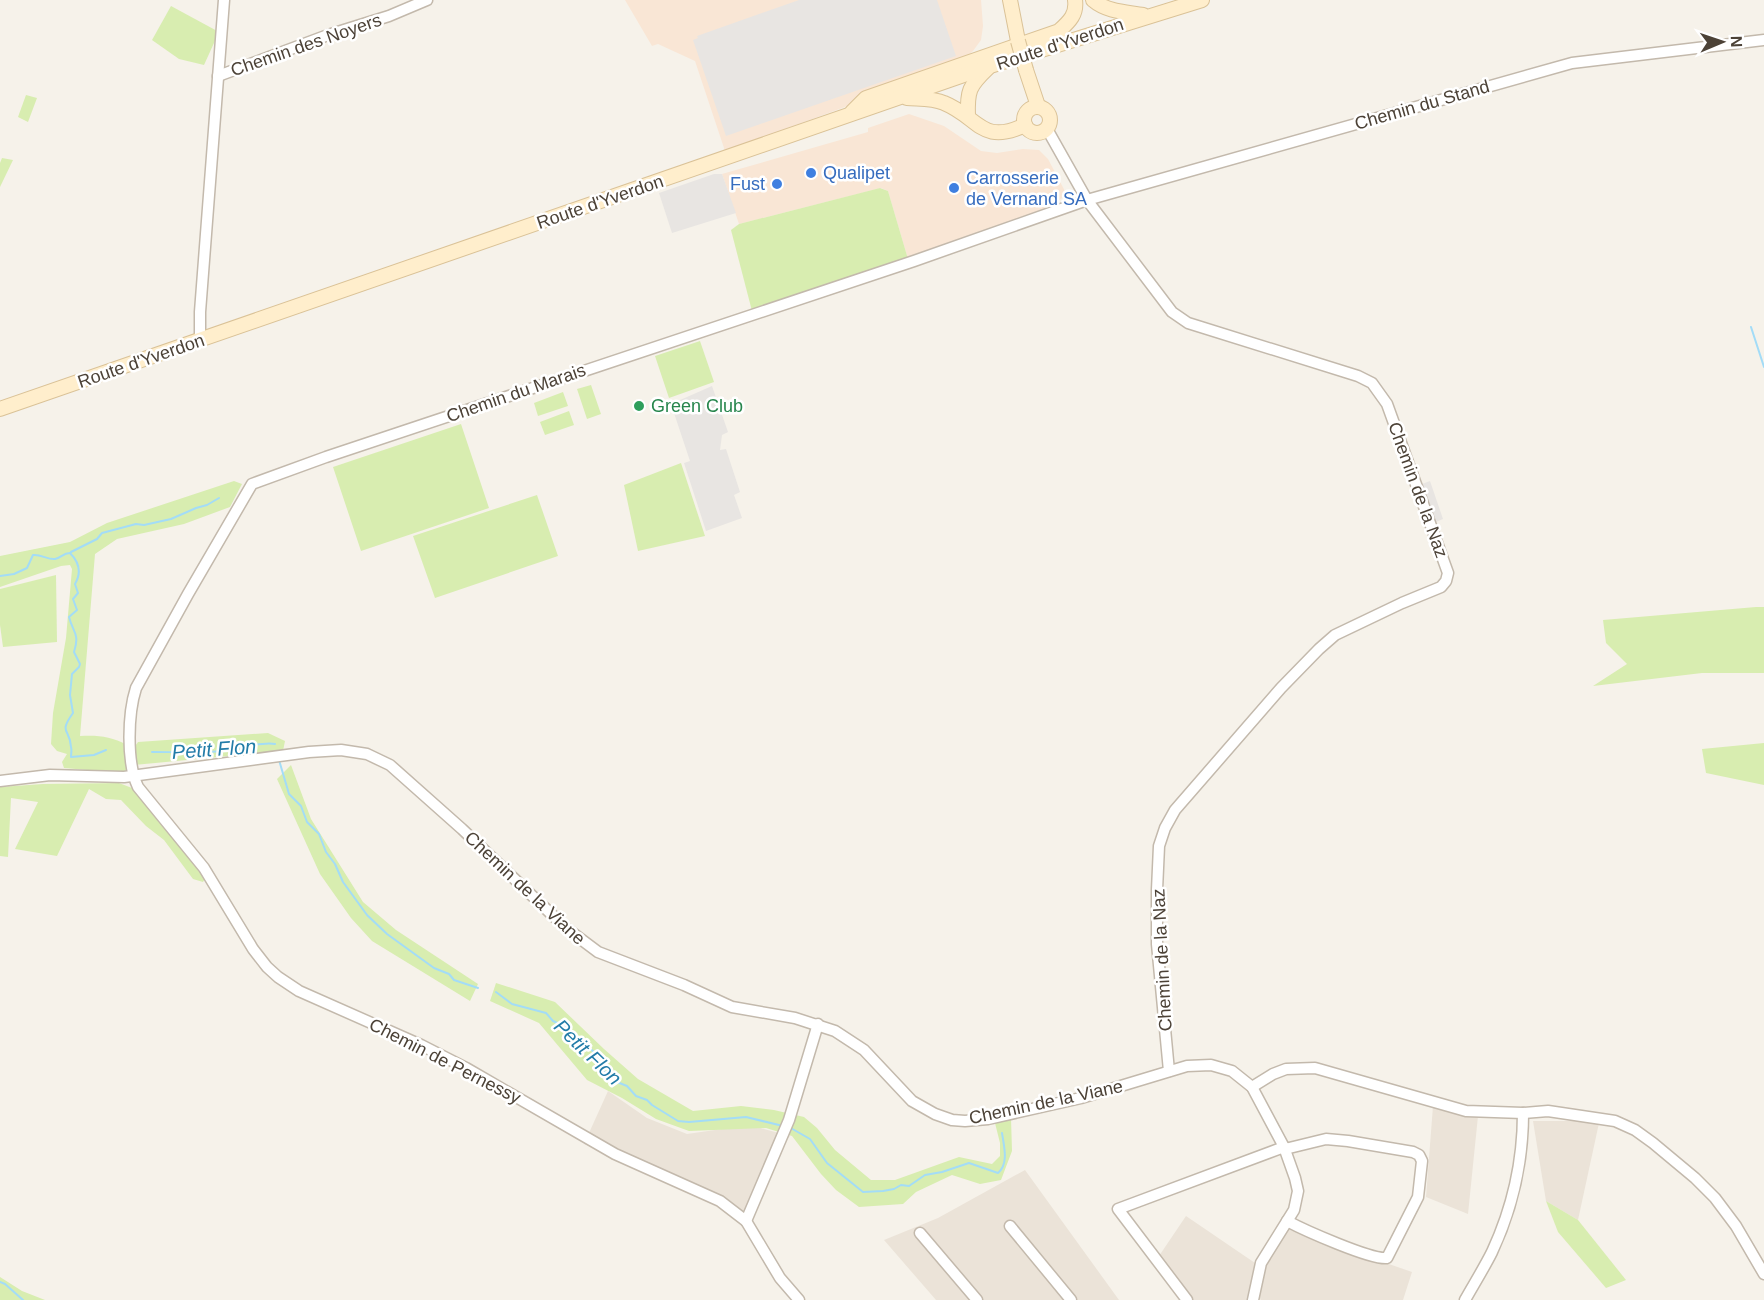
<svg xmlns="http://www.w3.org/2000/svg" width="1764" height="1300" font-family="Helvetica,sans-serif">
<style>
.residential{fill:#ebe3d8}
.commercial{fill:#f9e6d5}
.green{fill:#d8edb0}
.parking{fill:#e8e5e2}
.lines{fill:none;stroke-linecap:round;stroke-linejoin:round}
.stream{stroke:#a3dcf7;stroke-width:2}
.street-casing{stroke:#c3b9ac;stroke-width:13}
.secondary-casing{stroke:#dac297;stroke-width:16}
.street{stroke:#fff;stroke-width:10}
.secondary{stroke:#fec;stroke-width:14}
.secondary-bridge-casing{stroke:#dac297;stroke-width:16;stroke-linecap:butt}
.secondary-bridge{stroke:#fec;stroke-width:14}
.shop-dot{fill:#3f7fe0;stroke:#fff;stroke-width:2}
.leisure-dot{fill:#2e9e5b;stroke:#fff;stroke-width:2}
.labels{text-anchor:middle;stroke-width:5;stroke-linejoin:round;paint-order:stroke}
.street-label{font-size:18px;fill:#4c4237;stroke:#fff}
.shop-label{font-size:18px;fill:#366cbe;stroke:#fff;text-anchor:start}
.leisure-label{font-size:18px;fill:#27864d;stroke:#fff;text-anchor:start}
.water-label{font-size:20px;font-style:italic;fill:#227ca8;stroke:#fff}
</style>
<rect width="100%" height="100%" fill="#f6f2ea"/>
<g class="residential">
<polygon points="608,1091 647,1118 687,1134 729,1128 742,1123 790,1136 776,1151 749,1216 737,1213 615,1154 584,1144"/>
<polygon points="1433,1106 1478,1116 1468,1214 1426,1197"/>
<polygon points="1533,1121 1587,1121 1599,1123 1578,1220 1546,1201"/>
<polygon points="1025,1170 1119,1300 936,1300 884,1240 938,1218"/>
<polygon points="1186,1216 1255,1263 1279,1226 1412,1272 1403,1300 1261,1300 1258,1297 1257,1300 1189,1300 1159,1256"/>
</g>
<g class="commercial">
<polygon points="625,0 981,0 983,26 981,40 973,51 964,59 853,104 725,151 695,61 658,44 652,46"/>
<polygon points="909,114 944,126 981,151 997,153 1023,149 1039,150 1048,159 1067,195 1045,209 908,259 888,191 881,188 739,224 722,174 868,132 868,128"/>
</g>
<g class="green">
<polygon points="171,6 219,32 204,65 179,59 152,40"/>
<polygon points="26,95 37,98 28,122 18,117"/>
<polygon points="2,158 13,160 0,187 0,163"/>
<polygon points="880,188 888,191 908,259 752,311 731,230 739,224"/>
<polygon points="700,341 714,382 669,398 655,356"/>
<polygon points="591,385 601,414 587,419 577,389"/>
<polygon points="563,392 568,406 538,416 534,403"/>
<polygon points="569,411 574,425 545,435 540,422"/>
<polygon points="461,424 489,508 361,551 333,467"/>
<polygon points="681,463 705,536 638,551 624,485"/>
<path d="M 234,481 L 242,484 L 230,507 L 184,524 L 117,539 L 95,554 L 80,736 C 97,735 111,736 127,745 L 128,769 L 121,773 L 64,768 L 62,762 L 67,754 L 57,751 L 51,744 L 53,713 L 66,638 L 72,569 L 70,565 L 61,566 L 0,587 L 0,556 L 70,542 L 107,523 Z"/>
<polygon points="537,495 558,556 435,598 413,536"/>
<polygon points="56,575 57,642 3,647 0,625 0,589"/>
<polygon points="1756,607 1764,607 1764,673 1702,673 1593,686 1627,664 1606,643 1603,620"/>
<polygon points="268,733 285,741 283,751 134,765 133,749 138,742"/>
<polygon points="1764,743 1764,785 1706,773 1702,749"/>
<polygon points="291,765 311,819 363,902 396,930 478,984 470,1001 372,941 351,918 320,874 277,779"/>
<polygon points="119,783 132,788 206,877 203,882 193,879 164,840 146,826 121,800 106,799 89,789 57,856 15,849 38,802 11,798 8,857 0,856 0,787 43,784"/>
<polygon points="496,983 555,1002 604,1049 638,1079 693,1111 741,1106 774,1110 804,1117 817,1128 835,1150 871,1180 895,1180 959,1157 992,1164 1000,1156 1000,1143 995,1123 1011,1118 1012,1151 1001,1180 980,1184 952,1175 916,1192 903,1204 859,1207 836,1190 821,1174 792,1136 766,1128 689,1131 656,1119 622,1098 587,1080 539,1023 490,1001"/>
<polygon points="1546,1201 1578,1220 1626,1280 1606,1288 1558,1232"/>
<polygon points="0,1277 22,1291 45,1300 0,1300"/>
</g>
<g class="parking">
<polygon points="799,0 937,0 956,56 726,136 693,40 698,38 697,36"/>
<polygon points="714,174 722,174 736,213 672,233 659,193"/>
<polygon points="712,386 728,432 722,435 720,450 726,449 740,492 734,495 742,518 706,531 684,463 690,461 671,404"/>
<polygon points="1430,481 1443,519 1436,522 1422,484"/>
</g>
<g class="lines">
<g class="stream">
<polyline points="1751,327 1764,367"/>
<polyline points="71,552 97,539 102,533 136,524 144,525 171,519 196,508 207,505 219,498"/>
<path d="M 0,576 L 14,574 L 27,568 L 33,555 C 41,554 48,560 55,559 C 61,558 63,553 70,553 C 79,562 82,572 75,584 L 78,593 L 73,599 L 77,610 L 69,617 C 73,633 80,633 74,652 L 80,664 L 79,667 L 72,674 L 70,695 L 73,713 C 58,734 70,728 71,747 C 72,750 71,754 71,757 L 94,755 L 106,750"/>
<path d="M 152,752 C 176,752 200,753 224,751 C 238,749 262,741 275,744"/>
<polyline points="279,760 289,794 301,806 307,822 319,834 326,852 335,864 343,882 367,915 387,934 434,968 449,974 454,980 478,988"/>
<polyline points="496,992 512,1004 546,1013 553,1021 568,1028 597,1055 602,1069 612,1080 627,1086 636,1096 647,1100 652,1105 678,1121 689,1122 746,1117 783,1126"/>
<path d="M 789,1127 L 810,1139 L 827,1163 L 863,1192 L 883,1191 L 894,1189 L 901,1185 L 909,1186 L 925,1175 L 942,1172 L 969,1163 L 998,1173 C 1009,1164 1004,1146 1002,1133"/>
<polyline points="0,1282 5,1284 23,1300"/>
</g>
<defs>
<g id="street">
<polyline points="218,76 328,35 389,16 427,0"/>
<polyline points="1047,129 1087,200 1172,312 1188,323 1358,376 1372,383 1387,404 1448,573 1446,581 1441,587 1402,603 1335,635 1319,649 1281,688 1175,810 1165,828 1159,846 1157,890 1157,944 1169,1071"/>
<polyline points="200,341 200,312 224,0"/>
<polyline points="0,781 50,775 124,777 309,752 341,750 367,754 390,765 462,829 566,928 598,952 684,985 732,1007 795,1018 835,1031 864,1050 912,1101 935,1114 952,1120 965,1121 988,1119 1081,1098 1187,1066 1211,1065 1232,1071 1252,1087 1284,1147 1295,1178 1298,1191 1294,1210 1261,1263 1253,1300"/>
<polyline points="1252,1087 1273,1074 1286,1069 1315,1068 1466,1111 1523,1113 1548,1111 1615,1121 1635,1130 1653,1143 1695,1178 1715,1198 1736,1226 1764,1274"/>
<path d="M 1285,1149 L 1326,1139 L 1348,1141 L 1413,1152 L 1419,1155 L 1422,1161 L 1418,1197 L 1387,1258 C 1371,1260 1304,1230 1287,1221"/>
<polyline points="746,1221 789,1120 818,1024"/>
<polyline points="1010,1226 1071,1300"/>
<polyline points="920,1233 977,1300"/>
<path d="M 799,1300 L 780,1278 L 746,1221 L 720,1201 L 615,1154 L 466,1068 L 421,1045 L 299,991 L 278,977 L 267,967 L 253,949 L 204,868 L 138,787 C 126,762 128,713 136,688 L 188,594 L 252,484 L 326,457 L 914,261 L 1087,200 L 1572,63 L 1764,40"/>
<polyline points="1187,1300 1118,1209 1284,1147"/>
<path d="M 1465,1300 C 1474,1284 1484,1268 1492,1252 C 1512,1209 1523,1160 1523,1113"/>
</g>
<g id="secondary">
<polyline points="1010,0 1018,41"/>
<path d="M 1093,0 C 1107,12 1126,12 1143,15"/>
<polyline points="1026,70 1038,106"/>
<path d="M 907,98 C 919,99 933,98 944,103 C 979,117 981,146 1025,125"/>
<circle cx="1037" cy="120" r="13"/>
<path d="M 852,112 L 866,98 L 1059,31 C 1070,21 1077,14 1075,0"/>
<path d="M 968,116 C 967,91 969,86 988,68"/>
<polyline points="0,409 990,66 1202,0"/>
</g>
</defs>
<use href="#street" class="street-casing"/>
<use href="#secondary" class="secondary-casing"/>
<use href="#street" class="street"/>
<use href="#secondary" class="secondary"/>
<defs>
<polyline id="secondary-bridge" points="1018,41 1026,70"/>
</defs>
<use href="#secondary-bridge" class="secondary-bridge-casing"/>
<use href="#secondary-bridge" class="secondary-bridge"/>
</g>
<g class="shop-dot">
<circle cx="811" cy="173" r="6"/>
<circle cx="777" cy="184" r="6"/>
<circle cx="954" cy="188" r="6"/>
</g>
<circle class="leisure-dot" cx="639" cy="406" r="6"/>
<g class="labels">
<g class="street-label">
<text transform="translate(1060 44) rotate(-18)" y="6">Route d'Yverdon</text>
<text transform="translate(306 45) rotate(-19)" y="6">Chemin des Noyers</text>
<text transform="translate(1422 105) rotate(-16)" y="6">Chemin du Stand</text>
<text transform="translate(600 202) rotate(-19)" y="6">Route d'Yverdon</text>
<text transform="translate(141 361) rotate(-19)" y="6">Route d'Yverdon</text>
<text transform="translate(516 393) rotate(-19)" y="6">Chemin du Marais</text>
<text transform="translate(1418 490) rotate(70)" y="6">Chemin de la Naz</text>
<text transform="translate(525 888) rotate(43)" y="6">Chemin de la Viane</text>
<text transform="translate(1162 960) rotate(-93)" y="6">Chemin de la Naz</text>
<text transform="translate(445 1061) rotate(27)" y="6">Chemin de Pernessy</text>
<text transform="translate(1046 1102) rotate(-12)" y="6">Chemin de la Viane</text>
</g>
<g class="shop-label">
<text x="823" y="179">Qualipet</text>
<text x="966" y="184">Carrosserie<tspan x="966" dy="21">de Vernand SA</tspan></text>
<text x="765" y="190" text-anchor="end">Fust</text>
</g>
<g class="leisure-label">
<text x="651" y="412">Green Club</text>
</g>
<g class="water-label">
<text transform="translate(214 749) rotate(-4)" y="7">Petit Flon</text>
<text transform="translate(588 1052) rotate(44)" y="7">Petit Flon</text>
</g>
</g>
<g transform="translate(1722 42) rotate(88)" stroke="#ffffff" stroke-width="4.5" paint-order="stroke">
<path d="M0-4.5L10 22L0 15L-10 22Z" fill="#4c4237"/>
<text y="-9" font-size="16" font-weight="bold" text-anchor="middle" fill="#4c4237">N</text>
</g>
</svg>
